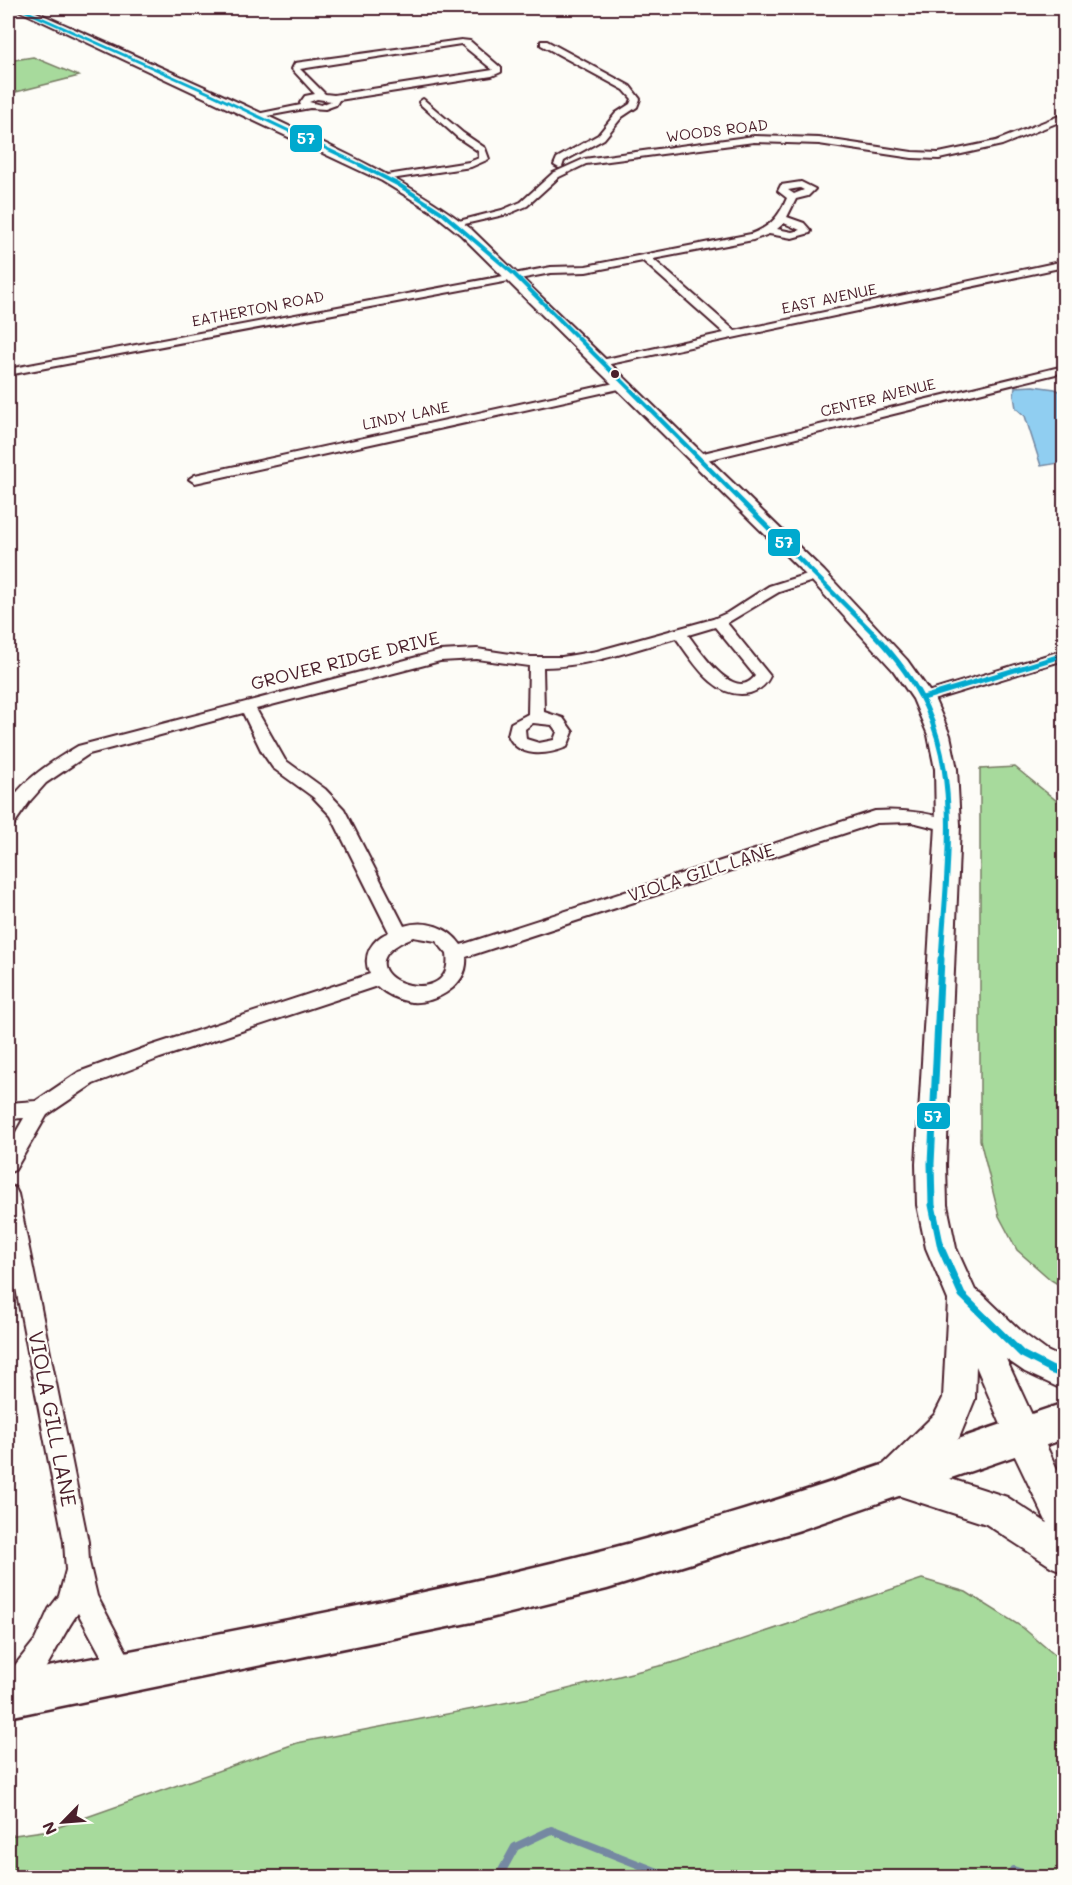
<svg xmlns="http://www.w3.org/2000/svg" width="1072" height="1885" font-family="Mali,sans-serif">
<style>
.green{fill:#a7da9c;stroke:#787c64;stroke-width:1.5}
.water{fill:#90cef1;stroke:#7488a2;stroke-width:1.5}
.lines{fill:none;stroke-linecap:round;stroke-linejoin:round}
.stream{stroke:#7488a2;stroke-width:8}
.street-casing{stroke:#4a1f2b;stroke-width:4}
.secondary-casing{stroke:#4a1f2b;stroke-width:4}
.primary-casing{stroke:#4a1f2b;stroke-width:5}
.street{fill:#fdfcf7;fill-rule:evenodd}
.secondary{fill:#fdfcf7;fill-rule:evenodd}
.primary{fill:#fdfcf7;fill-rule:evenodd}
.bus-1-far5-casing{stroke:#fdfcf7;stroke-width:5}
.bus-1-far4-casing{stroke:#fdfcf7;stroke-width:6}
.bus-1-far3-casing{stroke:#fdfcf7;stroke-width:8}
.bus-1-far2-casing{stroke:#fdfcf7;stroke-width:9}
.bus-1-far1-casing{stroke:#fdfcf7;stroke-width:11}
.bus-1-casing{stroke:#fdfcf7;stroke-width:13}
.bus-1-far5{stroke:#00a9ce;stroke-width:3}
.bus-1-far4{stroke:#00a9ce;stroke-width:4}
.bus-1-far3{stroke:#00a9ce;stroke-width:4.5}
.bus-1-far2{stroke:#00a9ce;stroke-width:5}
.bus-1-far1{stroke:#00a9ce;stroke-width:7}
.bus-1{stroke:#00a9ce;stroke-width:8}
.bus-dot{fill:#4a1f2b;stroke:#fdfcf7;stroke-width:2}
.labels{text-anchor:middle;stroke-width:4.5;stroke-linejoin:round;paint-order:stroke}
.far-street-label{font-size:15px;fill:#4a1f2b;stroke:#fdfcf7}
.street-label{font-size:18px;fill:#4a1f2b;stroke:#fdfcf7}
.near-street-label{font-size:21px;fill:#4a1f2b;stroke:#fdfcf7}
.line-badge{stroke:#fdfcf7;stroke-width:2}
.badge-label{font-size:16px;text-anchor:middle;font-weight:bold;fill:#fff}
</style>
<rect width="100%" height="100%" fill="#fdfcf7"/>
<filter id="ink" filterUnits="userSpaceOnUse"><feTurbulence type="fractalNoise" baseFrequency=".0167" numOctaves="2"/><feDisplacementMap in="SourceGraphic" scale="12" xChannelSelector="R" yChannelSelector="G"/><feConvolveMatrix kernelMatrix="1 2 1 2 8 2 1 2 1" color-interpolation-filters="sRGB"/></filter>
<g filter="url(#ink)">
<g class="green">
<polygon points="33,57 79,76 8,94 8,61"/>
<polygon points="1015,767 1057,801 1064,803 1064,1288 1051,1280 1017,1250 999,1216 980,1140 980,769"/>
<polygon points="922,1579 966,1592 1022,1627 1064,1663 1064,1877 8,1877 8,1836 50,1830 297,1743 540,1696 679,1661"/>
</g>
<polygon class="water" points="1033,386 1055,389 1064,393 1064,462 1041,466 1025,416 1016,408 1014,396 1015,387"/>
<g class="lines">
<g class="stream">
<polyline points="498,1878 515,1847 551,1830 673,1878"/>
<polyline points="1009,1878 1013,1870 1038,1878"/>
</g>
<defs>
<g id="street">
<polygon points="343,8 400,8 396,10 347,10"/>
<path d="M 461,40 L 470,41 L 501,68 L 501,72 L 492,76 L 339,100 L 336,105 L 325,109 L 310,108 L 256,118 L 252,115 L 301,105 L 300,103 L 305,96 L 315,94 L 292,69 L 295,63 ZM 461,44 L 493,70 L 334,95 L 325,94 L 300,69 ZM 317,99 L 331,101 L 321,105 L 309,102 Z"/>
<polygon points="541,41 547,41 630,86 640,99 637,107 622,117 604,139 564,161 562,167 559,168 554,165 557,158 598,135 616,113 630,104 632,99 624,90 541,45"/>
<polygon points="423,99 463,133 485,148 489,159 471,167 384,180 382,178 387,175 469,162 479,158 478,151 457,137 420,104 419,102"/>
<polygon points="1064,114 1064,120 1002,145 939,159 912,158 819,144 754,142 586,164 559,177 527,206 508,214 456,226 451,223 502,210 521,202 553,173 584,159 754,136 819,138 912,152 939,153 996,141"/>
<path d="M 801,182 L 815,189 L 808,196 L 796,199 L 787,217 L 804,223 L 811,231 L 810,233 L 792,238 L 769,234 L 753,240 L 653,259 L 735,331 L 1064,261 L 1064,267 L 601,366 L 595,363 L 597,361 L 724,333 L 643,261 L 586,272 L 551,273 L 8,375 L 8,369 L 551,267 L 586,266 L 751,234 C 770,227 779,217 787,198 L 778,191 L 781,185 ZM 800,188 L 804,190 L 794,194 L 788,190 ZM 784,223 L 800,230 L 792,232 L 777,229 Z"/>
<polygon points="1064,366 1064,372 699,462 693,458 695,455"/>
<polygon points="624,381 630,385 628,387 195,483 189,479 195,475"/>
<path d="M 817,571 L 824,575 L 822,578 L 779,592 L 727,623 L 770,676 C 766,685 760,690 750,693 C 715,701 693,661 676,638 C 633,650 588,667 543,667 L 544,712 L 563,718 L 573,732 L 567,747 C 547,755 518,759 508,735 L 511,723 L 528,714 L 529,666 L 477,659 L 440,661 L 256,709 L 285,760 L 325,789 L 344,809 L 404,926 C 425,919 449,927 461,945 L 875,811 C 903,809 927,812 954,821 L 956,825 L 954,829 L 948,831 L 912,822 L 876,823 L 466,957 C 469,985 436,1004 411,1002 C 398,1000 386,994 377,986 L 160,1058 L 93,1084 L 47,1115 L 15,1170 L 8,1173 L 8,1146 L 24,1118 L 8,1119 L 8,1103 L 36,1101 L 79,1072 L 147,1047 L 370,974 C 361,956 372,939 389,932 L 331,816 L 313,797 L 273,768 L 262,752 L 243,713 L 89,754 L 46,783 L 30,801 L 14,824 L 8,826 C 8,820 6,812 8,807 C 18,782 56,759 78,746 L 440,651 L 477,649 L 531,657 L 562,657 L 597,651 L 713,619 L 727,613 L 769,586 ZM 715,627 L 755,676 C 734,704 700,650 688,635 ZM 533,723 L 552,725 L 557,732 L 554,740 L 539,743 L 526,739 L 525,729 ZM 413,937 L 436,941 L 447,954 C 456,1018 328,972 413,937 Z"/>
<polygon points="1064,650 1064,660 923,703 915,698 918,695"/>
<path d="M 8,1185 L 15,1188 L 18,1194 L 88,1542 L 89,1562 L 97,1596 L 137,1672 L 133,1681 L 124,1685 L 115,1681 L 78,1613 C 58,1639 40,1694 8,1707 L 8,1674 L 35,1640 L 49,1609 L 59,1596 L 66,1570 L 64,1542 L 8,1246 Z"/>
</g>
<path id="secondary" d="M 14,8 L 27,8 C 115,47 205,86 293,128 C 355,158 416,186 471,229 L 824,571 L 907,660 L 934,698 L 950,735 L 957,769 L 960,825 L 946,1164 L 947,1205 L 956,1248 L 975,1290 L 981,1293 L 1024,1334 L 1047,1351 L 1064,1359 L 1064,1390 L 1025,1372 L 1006,1359 L 1064,1484 L 1064,1572 L 1052,1567 L 986,1524 L 882,1490 L 877,1478 L 882,1466 L 935,1414 L 943,1398 L 948,1300 L 926,1248 L 917,1205 L 916,1164 L 936,825 L 935,769 L 928,735 L 913,699 L 893,670 L 810,579 L 461,235 L 431,211 L 382,181 ZM 976,1366 L 1011,1448 L 1047,1523 L 1007,1497 L 926,1471 L 959,1438 L 975,1399 Z"/>
<path id="primary" d="M 1064,1403 L 1064,1439 L 800,1530 L 607,1589 L 482,1620 L 8,1717 L 8,1675 C 207,1635 408,1600 604,1550 C 760,1510 912,1454 1064,1403 Z"/>
</defs>
<use href="#street" class="street-casing"/>
<use href="#secondary" class="secondary-casing"/>
<use href="#primary" class="primary-casing"/>
<use href="#street" class="street"/>
<use href="#secondary" class="secondary"/>
<use href="#primary" class="primary"/>
<defs>
<polyline id="bus-1-far5" points="19,8 209,93 363,166"/>
<polyline id="bus-1-far4" points="360,165 399,185 441,212 514,274 614,374"/>
<polyline id="bus-1-far3" points="613,372 874,634"/>
<g id="bus-1-far2">
<path d="M 873,633 C 894,655 913,679 926,707 C 962,785 945,879 941,961"/>
<polyline points="923,698 1064,655"/>
</g>
<polyline id="bus-1-far1" points="941,959 931,1164 932,1205 941,1248 962,1295 1022,1354 1055,1371"/>
<polyline id="bus-1" points="1051,1370 1064,1374"/>
</defs>
<use href="#bus-1-far5" class="bus-1-far5-casing"/>
<use href="#bus-1-far4" class="bus-1-far4-casing"/>
<use href="#bus-1-far3" class="bus-1-far3-casing"/>
<use href="#bus-1-far2" class="bus-1-far2-casing"/>
<use href="#bus-1-far1" class="bus-1-far1-casing"/>
<use href="#bus-1" class="bus-1-casing"/>
<use href="#bus-1-far5" class="bus-1-far5"/>
<use href="#bus-1-far4" class="bus-1-far4"/>
<use href="#bus-1-far3" class="bus-1-far3"/>
<use href="#bus-1-far2" class="bus-1-far2"/>
<use href="#bus-1-far1" class="bus-1-far1"/>
<use href="#bus-1" class="bus-1"/>
</g>
</g>
<circle class="bus-dot" cx="615" cy="374" r="5"/>
<g class="labels">
<g class="far-street-label">
<text transform="translate(717 131) rotate(-7)" y="5">WOODS ROAD</text>
<text transform="translate(829 299) rotate(-12)" y="5">EAST AVENUE</text>
<text transform="translate(258 309) rotate(-11)" y="5">EATHERTON ROAD</text>
<text transform="translate(878 398) rotate(-14)" y="5">CENTER AVENUE</text>
<text transform="translate(406 416) rotate(-12)" y="5">LINDY LANE</text>
</g>
<g class="street-label">
<text transform="translate(345 661) rotate(-14)" y="6">GROVER RIDGE DRIVE</text>
<text transform="translate(701 873) rotate(-18)" y="6">VIOLA GILL LANE</text>
</g>
<g class="near-street-label">
<text transform="translate(52 1419) rotate(79)" y="7">VIOLA GILL LANE</text>
</g>
</g>
<g class="line-badge">
<rect x="289" y="124" width="34" height="29" rx="6" fill="#00a9ce"/>
<rect x="767" y="528" width="34" height="29" rx="6" fill="#00a9ce"/>
<rect x="916" y="1102" width="35" height="28" rx="6" fill="#00a9ce"/>
</g>
<g class="badge-label">
<text x="306" y="144">57</text>
<text x="784" y="548">57</text>
<text x="933" y="1122">57</text>
</g>
<rect width="1072" height="1885" fill="none" stroke="#fdfcf7" stroke-width="30"/>
<rect x="15" y="15" width="1042" height="1855" fill="none" stroke="#4a1f2b" stroke-width="2" filter="url(#ink)"/>
<g transform="translate(63 1822) rotate(245)" stroke="#fdfcf7" stroke-width="4.5" paint-order="stroke">
<path d="M0-4.5L10 22L0 15L-10 22Z" fill="#4a1f2b"/>
<text y="-9" font-size="16" font-weight="bold" text-anchor="middle" fill="#4a1f2b">N</text>
</g>
</svg>
